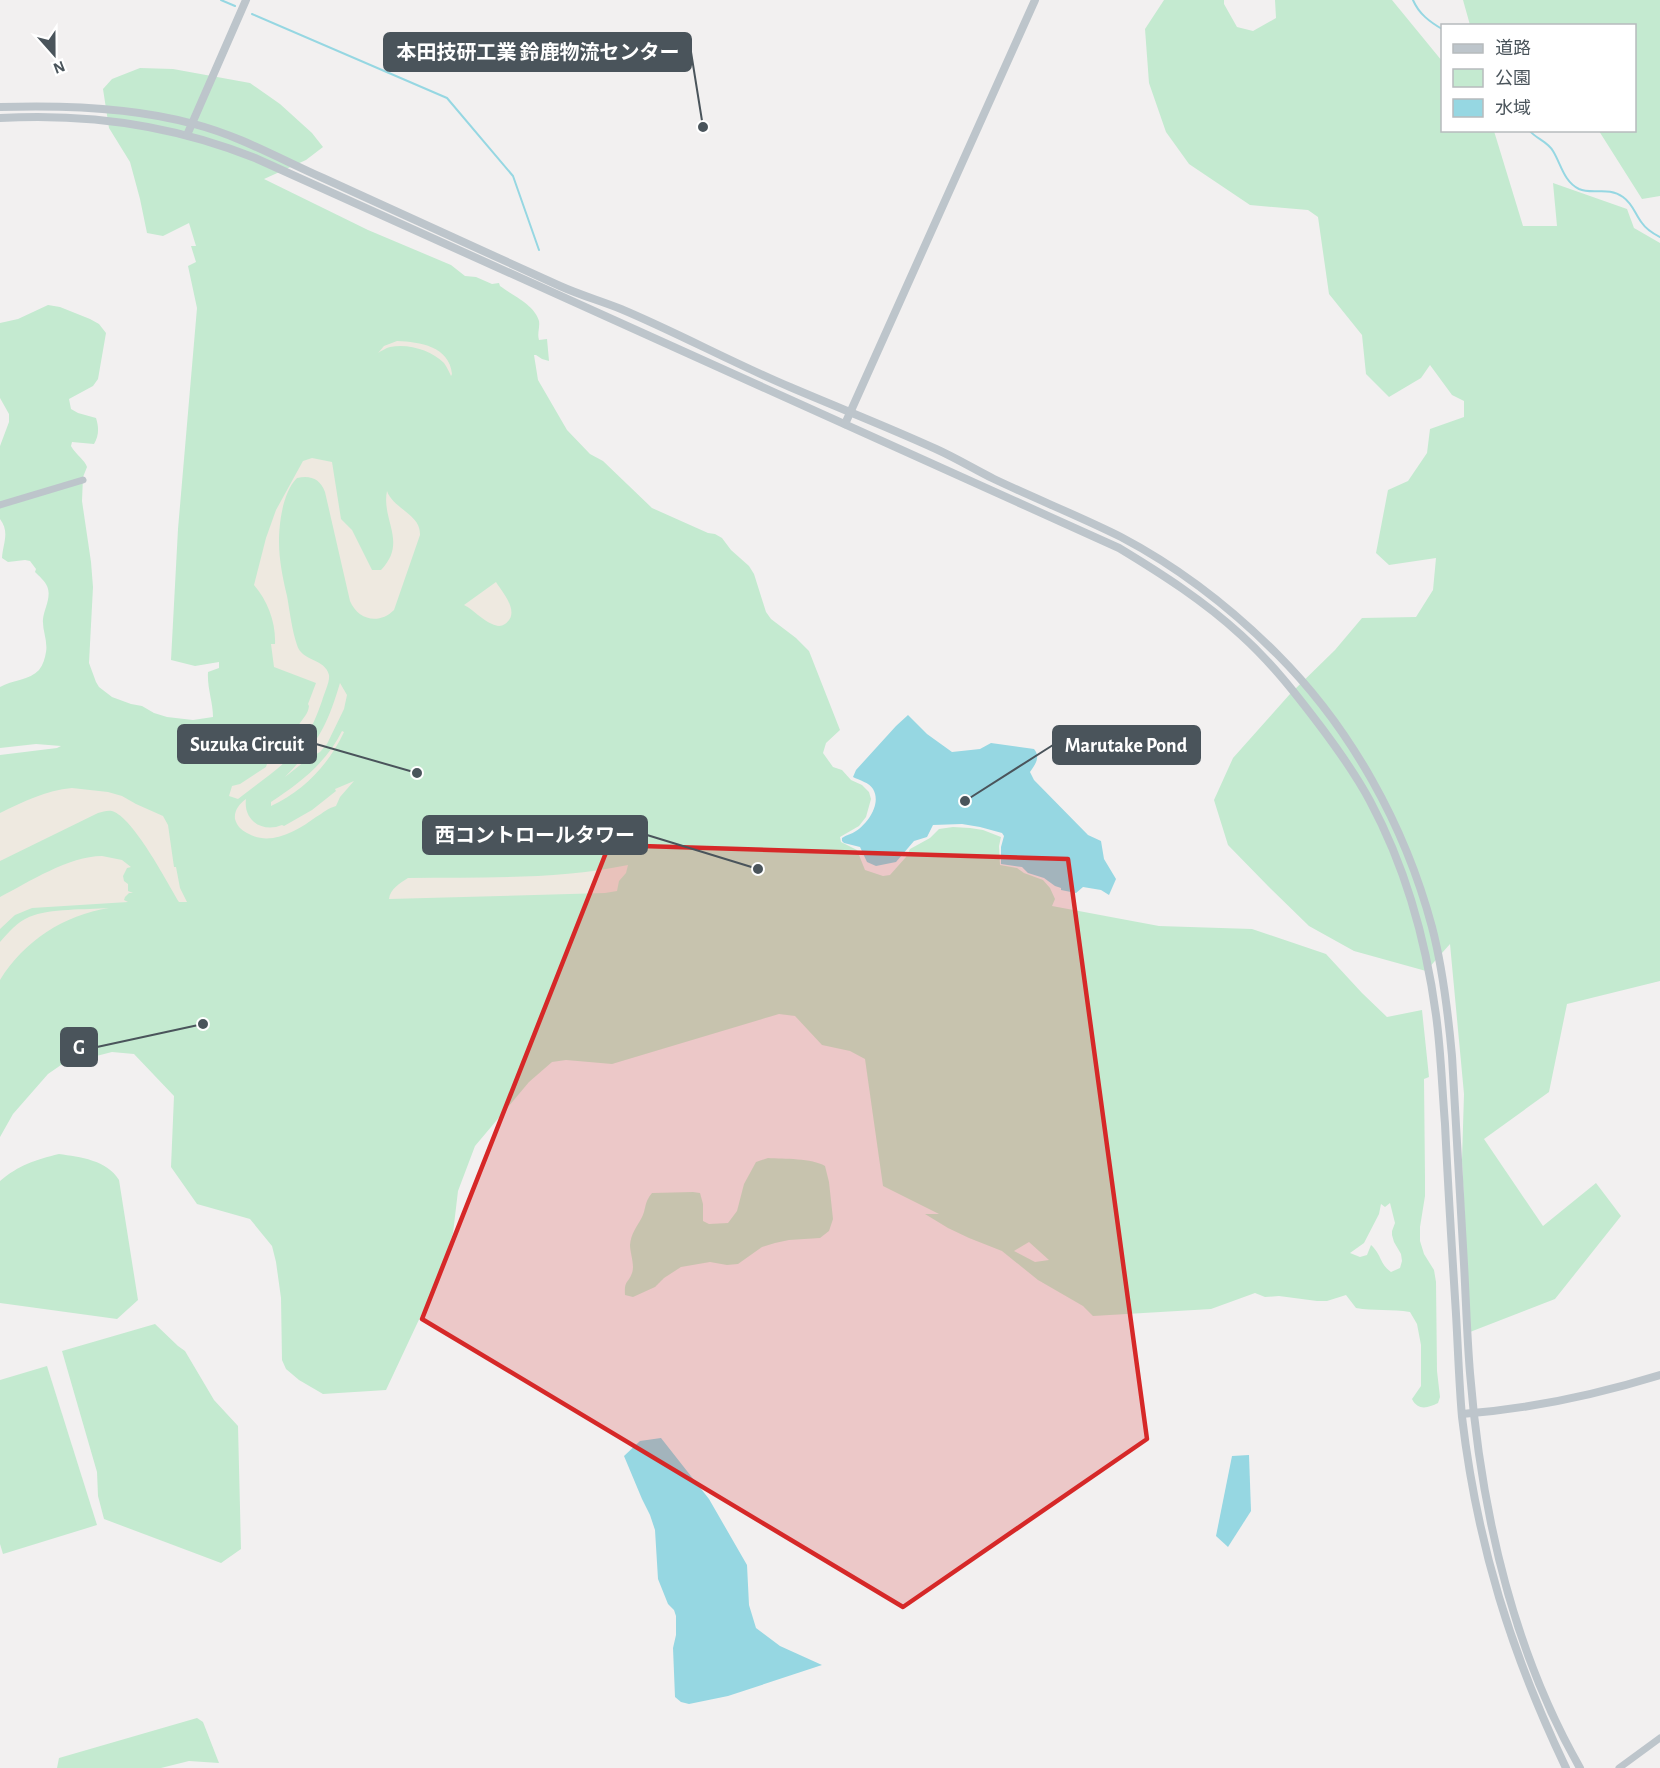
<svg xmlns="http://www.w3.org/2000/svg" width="1660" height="1768" font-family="'Alegreya Sans','Noto Sans JP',sans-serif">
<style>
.green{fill:#c4ead0;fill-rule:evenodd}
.sand{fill:#eee9e0}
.water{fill:#96d7e2}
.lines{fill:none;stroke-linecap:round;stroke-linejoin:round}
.stream{stroke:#96d7e2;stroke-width:2}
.minor{stroke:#bdc5cb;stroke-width:7}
.tertiary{stroke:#bdc5cb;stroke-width:8}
.marked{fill:#d62828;fill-opacity:0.2;stroke:#d62828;stroke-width:4.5;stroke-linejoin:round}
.leader{fill:none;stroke:#4a545b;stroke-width:2}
.callout-dot{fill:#4a545b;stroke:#fff;stroke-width:2}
.callout{fill:#4a545b;stroke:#4a545b;stroke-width:2}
.callout-label{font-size:20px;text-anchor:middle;font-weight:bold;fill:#fff}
</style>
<rect width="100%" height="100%" fill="#f2f0f0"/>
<g class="green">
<polygon points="1164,0 1224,0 1224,4 1237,27 1253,31 1276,18 1275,0 1392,0 1442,61 1442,130 1494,131 1523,226 1557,226 1553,183 1627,209 1634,228 1660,243 1660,981 1567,1004 1549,1092 1484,1139 1543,1226 1596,1183 1621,1216 1555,1299 1470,1332 1462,1160 1464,1094 1450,944 1426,971 1354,951 1309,926 1268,886 1228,845 1214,800 1233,758 1290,694 1335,650 1362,618 1416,617 1433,590 1436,558 1389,565 1376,553 1388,490 1408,481 1427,453 1430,429 1464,417 1464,401 1452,395 1430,365 1421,378 1389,397 1366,374 1362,335 1329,294 1318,217 1308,210 1250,205 1189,164 1166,132 1149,83 1145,29"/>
<polygon points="1463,0 1660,0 1660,196 1642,199 1599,131 1634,130 1634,26 1470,25"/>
<path d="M 140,68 L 173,69 L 250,83 L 280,104 L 312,133 L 323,147 L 306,160 L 264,179 L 368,230 L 451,265 L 465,276 L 476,277 L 492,284 L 499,283 L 500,286 C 512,295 535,305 539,321 C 540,328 537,334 539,340 L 547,339 L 549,361 L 542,359 L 536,355 L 534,355 L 538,380 L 567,430 L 590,454 L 603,461 L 652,508 L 708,533 L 715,534 L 722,538 L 731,550 L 749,566 L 754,574 L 766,612 L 771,619 L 796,638 L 809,651 L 840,730 L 826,743 L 823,753 L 833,767 L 842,770 L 851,780 L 862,785 L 869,792 L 871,799 L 866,817 L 859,826 L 840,837 L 841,842 L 857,850 L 865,870 L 883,876 L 890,875 L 906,857 L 910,849 L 930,838 L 939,829 L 953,827 L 970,828 L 983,830 L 1001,837 L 999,846 L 1000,865 L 1017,868 L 1024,873 L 1043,880 L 1050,888 L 1055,899 L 1052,906 L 1159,926 L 1252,929 L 1326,954 L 1362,993 L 1387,1017 L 1422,1010 L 1429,1077 L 1424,1079 L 1425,1177 L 1425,1196 L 1420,1227 L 1420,1241 L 1424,1254 L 1434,1270 L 1436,1282 L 1437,1371 L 1440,1397 L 1438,1403 C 1428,1408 1418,1411 1412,1399 L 1421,1386 L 1421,1345 L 1417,1324 L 1410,1312 C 1392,1309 1373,1311 1356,1308 L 1346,1295 L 1327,1301 L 1317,1301 L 1279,1296 L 1265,1297 L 1255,1293 L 1211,1309 L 1093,1316 L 1083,1306 L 1038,1280 L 1002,1251 L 969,1238 L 948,1228 L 925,1214 L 939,1214 L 883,1186 L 865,1059 L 850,1051 L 822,1045 L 795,1016 L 779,1014 L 612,1064 L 566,1060 L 552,1062 L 529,1082 L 475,1146 L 458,1191 L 453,1233 L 438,1279 L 386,1390 L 323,1394 L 299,1380 L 286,1369 L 282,1360 L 281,1298 L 276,1262 L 272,1246 L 250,1219 L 197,1204 L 171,1167 L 174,1096 L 134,1054 L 112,1052 L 61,1065 L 48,1074 L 13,1114 L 0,1137 L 0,755 L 57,748 L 61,746 L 36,744 L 0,748 L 0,687 C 12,680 30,680 39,670 C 43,665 45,658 46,652 C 48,641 42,630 43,619 C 44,609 52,597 47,586 C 45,581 39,576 35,572 L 36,569 L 30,561 L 25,560 L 8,562 L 2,558 C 3,543 10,532 0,519 L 0,446 L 9,422 L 9,414 L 0,398 L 0,323 L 18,319 L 48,305 L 60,307 L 90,319 L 99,324 L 106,333 L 98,379 L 93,386 L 69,399 L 71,409 L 78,413 L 96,418 C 99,427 99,436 94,444 L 72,442 L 71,446 C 76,455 85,460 87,467 L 83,477 L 82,501 L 91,562 L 93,587 L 89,663 L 96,682 L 99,687 L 112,697 L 131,704 L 142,706 L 154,713 L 167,717 L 193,720 L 213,717 C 213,702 207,688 208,672 L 219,668 L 219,662 L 195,666 L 171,660 L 178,529 L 197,308 L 188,266 L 196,262 L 191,246 L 196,246 L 189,223 L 163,236 L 147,233 L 140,199 L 130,162 L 109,128 L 103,89 L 112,79 ZM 1390,1203 L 1395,1223 L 1392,1231 L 1392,1235 L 1394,1242 L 1401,1254 L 1402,1261 L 1400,1268 L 1391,1272 C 1379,1263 1382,1255 1371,1245 L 1367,1255 L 1360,1257 L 1350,1253 L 1364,1243 L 1379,1214 L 1381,1204 L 1385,1207 ZM 1029,1242 L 1049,1260 L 1035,1262 L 1014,1251 Z"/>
<path d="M 59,1154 C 80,1157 107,1160 119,1180 L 138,1300 L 117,1319 L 0,1303 L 0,1181 C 19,1165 35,1160 59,1154 Z"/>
<path d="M 768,1158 C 784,1159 812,1158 825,1166 L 829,1182 L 833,1219 L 829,1231 L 820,1238 L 789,1240 L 775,1243 L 762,1247 L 738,1264 L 727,1265 L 710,1262 L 681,1267 L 664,1278 L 655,1287 L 633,1297 L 625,1295 C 624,1280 628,1284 632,1273 C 635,1265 630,1253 630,1245 C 631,1234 636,1228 641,1219 C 647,1209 643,1204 652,1193 L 693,1192 L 700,1193 L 703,1204 L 703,1221 L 709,1224 L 728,1223 L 737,1211 L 744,1184 L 756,1162 Z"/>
<polygon points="155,1324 178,1346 185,1351 214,1400 238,1426 241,1549 221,1563 104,1519 98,1496 97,1472 62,1351"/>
<polygon points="47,1366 97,1525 3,1554 0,1544 0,1380"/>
<polygon points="197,1718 203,1722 219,1763 189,1761 161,1768 57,1768 59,1758"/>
</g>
<g class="sand">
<path d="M 397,341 C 420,342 449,346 452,374 L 451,376 C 449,372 447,367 444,363 C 431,350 408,343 390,347 C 386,348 381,351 378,353 L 384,346 Z"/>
<path d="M 312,458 L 332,462 L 341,519 L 352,530 L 372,570 L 381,570 C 408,542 381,520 387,491 C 393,509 421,514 420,535 L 394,610 C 379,625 358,620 350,601 L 325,492 C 320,479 311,475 297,478 C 283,492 279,522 279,542 C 279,560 283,579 287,596 C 290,613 292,630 297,645 C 302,662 325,658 329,675 C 330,682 324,693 322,701 C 317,715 311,730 303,742 C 287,765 259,782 238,799 L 229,796 L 232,786 L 240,784 L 266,767 L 269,758 L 275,754 L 278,756 C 294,747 292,736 300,723 C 304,717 308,714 309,706 L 308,704 L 316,683 L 274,667 L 271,644 L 275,644 C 276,623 268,601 254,585 L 266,538 L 276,510 L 303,461 Z"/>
<path d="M 496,582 C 503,593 521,613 505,624 C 501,627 496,626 492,624 C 482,620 474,610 464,605 Z"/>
<path d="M 340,683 L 347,695 L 344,709 L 327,744 L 320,752 L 309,758 L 285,777 C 317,744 327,727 340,683 Z"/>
<path d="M 342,731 L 344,732 C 329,764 304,791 271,806 L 271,802 C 300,783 326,763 342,731 Z"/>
<path d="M 354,781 L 340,797 L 336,806 C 328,808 323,813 316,817 C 297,831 270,847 247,833 C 241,830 237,826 235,819 C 234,811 239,804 246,799 C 243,821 263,833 282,825 L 284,826 L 312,810 L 336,791 L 335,789 Z"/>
<path d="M 72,788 L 108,792 L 122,796 L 136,804 L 163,816 L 168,825 L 174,867 L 176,867 L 180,888 L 187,902 L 179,902 C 167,882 133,817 112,811 C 107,810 103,812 98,813 L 0,861 L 0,813 C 23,802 46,790 72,788 Z"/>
<path d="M 102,856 L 122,860 L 131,867 L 127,868 L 123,876 L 124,881 L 128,884 L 128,891 L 133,893 L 129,893 L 125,897 L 124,900 L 128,902 L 32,908 L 15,915 L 0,929 L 0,897 C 29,882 69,856 102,856 Z"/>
<path d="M 628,865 L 626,873 L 619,881 L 617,891 L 605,893 L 389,899 C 390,889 400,883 408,878 C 482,877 556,880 628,865 Z"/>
<path d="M 109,908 C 64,915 24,941 0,980 L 0,942 C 8,933 17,922 29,917 C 51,908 85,910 109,908 Z"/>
</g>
<g class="water">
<path d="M 908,715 L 927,734 L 952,752 L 980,749 L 991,743 L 1034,749 C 1041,757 1035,765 1030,772 L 1034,780 L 1088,835 L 1101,841 L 1104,859 L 1116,879 L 1109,895 L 1101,890 L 1083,887 L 1076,893 L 1061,890 L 1061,888 L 1055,886 L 1044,878 L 1028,873 L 1022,867 L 1001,864 L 1001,847 L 1004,836 L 1002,833 L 980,827 L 962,824 L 933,825 L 927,837 L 914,841 L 896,862 L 876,866 L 867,862 L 860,847 L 844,843 L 842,841 L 842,838 C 846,835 852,834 856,831 C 867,824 882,804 873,789 C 870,783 859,780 853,777 L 856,770 L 896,726 Z"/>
<polygon points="661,1438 709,1499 747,1565 749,1605 756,1628 780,1646 822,1665 728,1696 689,1704 681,1702 675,1697 673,1648 676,1635 676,1616 674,1610 668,1604 658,1579 655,1530 650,1515 642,1499 624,1456 640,1441"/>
<polygon points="1249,1455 1251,1511 1228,1547 1216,1536 1232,1456"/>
</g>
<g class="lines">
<g class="stream">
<polyline points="221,0 235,6"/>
<path d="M 1413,0 C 1419,14 1430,22 1442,29"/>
<polyline points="252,14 447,98 513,176 539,250"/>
<path d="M 1529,130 C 1536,139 1547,141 1553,151 C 1561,164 1564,182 1579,189 C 1593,195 1608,186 1623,197 C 1633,204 1635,214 1642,223 C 1646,229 1654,234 1660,237"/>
</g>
<g class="minor">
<polyline points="0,505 83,480"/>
<polyline points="1619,1768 1660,1738"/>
</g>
<g class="tertiary">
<path d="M 0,107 C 63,105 133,107 194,124 C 240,136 280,159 323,178 C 402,214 481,250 560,286 C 580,295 601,301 621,309 C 678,333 733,363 790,387 C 839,408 888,427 936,449 C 956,458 974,469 994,479 C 1036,499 1079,516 1121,537 C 1178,567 1232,609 1277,654 C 1351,728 1405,826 1432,927 C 1443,969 1448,1012 1452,1056 C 1456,1125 1460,1195 1464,1264 C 1466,1300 1467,1337 1470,1373 C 1481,1509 1512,1649 1580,1768"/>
<path d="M 0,118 C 87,113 173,125 255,158 L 1119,548 C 1162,574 1204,601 1241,635 C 1272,663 1296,694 1321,727 C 1339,751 1356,775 1370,801 C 1406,868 1426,941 1436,1015 C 1441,1051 1442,1088 1445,1124 C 1448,1187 1452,1251 1456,1314 C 1458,1348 1459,1383 1462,1417 C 1477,1544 1511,1653 1566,1768"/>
<polyline points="187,135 246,0"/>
<polyline points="845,424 1035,0"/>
<path d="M 1462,1414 C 1530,1409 1595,1395 1660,1375"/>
</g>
</g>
<path class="marked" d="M 609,845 L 1068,859 L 1147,1439 L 903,1607 L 422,1319 Z"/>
<path class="leader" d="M703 127L691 52M417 773L316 744M965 801L1053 745M758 869L647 835M203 1024L97 1047"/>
<g class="callout-dot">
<circle cx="703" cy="127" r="6"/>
<circle cx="417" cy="773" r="6"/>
<circle cx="965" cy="801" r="6"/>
<circle cx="758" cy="869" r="6"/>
<circle cx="203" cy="1024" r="6"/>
</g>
<g class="callout">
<rect x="384" y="33" width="307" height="38" rx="6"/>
<rect x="178" y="725" width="138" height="38" rx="6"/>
<rect x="1053" y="726" width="147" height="38" rx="6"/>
<rect x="423" y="816" width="224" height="38" rx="6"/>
<rect x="61" y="1028" width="36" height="38" rx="6"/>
</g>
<g class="callout-label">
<text x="538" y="59">本田技研工業 鈴鹿物流センター</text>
<text x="247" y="751">Suzuka Circuit</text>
<text x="1126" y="752">Marutake Pond</text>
<text x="535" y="842">西コントロールタワー</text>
<text x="79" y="1054">G</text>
</g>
<rect x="1441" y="24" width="195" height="108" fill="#ffffff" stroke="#b7bbbd" stroke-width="1.5"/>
<rect x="1453" y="44" width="30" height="9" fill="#bdc5cb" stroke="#b7bbbd" stroke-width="1.5"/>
<text x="1495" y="54" font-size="18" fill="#4a545b">道路</text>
<rect x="1453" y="69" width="30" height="18" fill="#c4ead0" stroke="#b7bbbd" stroke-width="1.5"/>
<text x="1495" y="84" font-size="18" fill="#4a545b">公園</text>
<rect x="1453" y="99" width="30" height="18" fill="#96d7e2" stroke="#b7bbbd" stroke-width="1.5"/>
<text x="1495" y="114" font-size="18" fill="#4a545b">水域</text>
<g transform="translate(54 54) rotate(159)" stroke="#ffffff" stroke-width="4.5" paint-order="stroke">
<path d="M0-4.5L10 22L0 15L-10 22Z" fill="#4a545b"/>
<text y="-9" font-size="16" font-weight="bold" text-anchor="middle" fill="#4a545b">N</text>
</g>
</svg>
